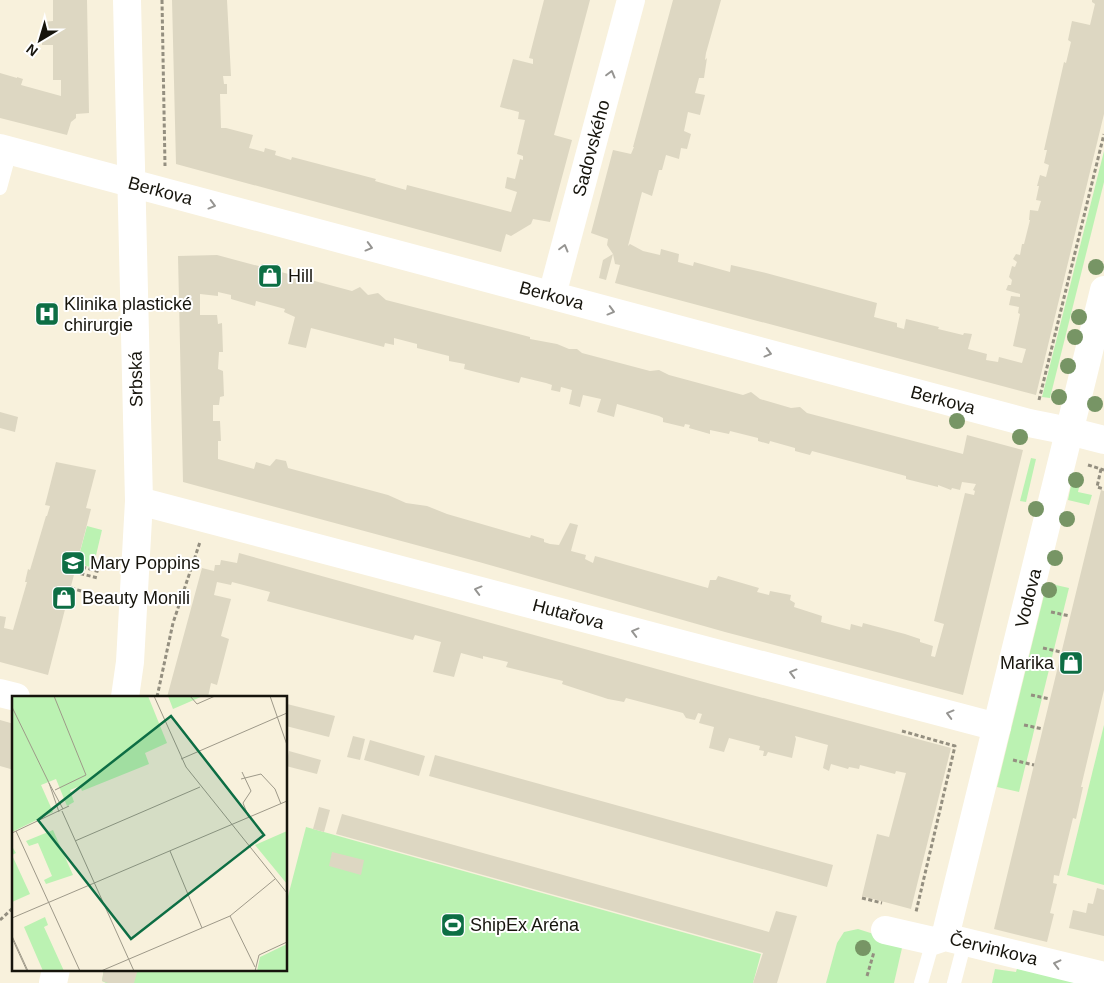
<svg xmlns="http://www.w3.org/2000/svg" width="1104" height="983" font-family="Helvetica,sans-serif">
<style>
.green{fill:#bbf2b2}
.building{fill:#ddd7c2;fill-rule:evenodd}
.lines{fill:none;stroke-linecap:round;stroke-linejoin:round}
.path{stroke:#948f80;stroke-width:3;stroke-dasharray:4 2.5;stroke-linecap:butt}
.lane{stroke:#fff;stroke-width:14}
.street{stroke:#fff;stroke-width:28}
.tree{fill:#779565}
.oneway{stroke:#969592}
.labels{text-anchor:middle;stroke-width:4;stroke-linejoin:round;paint-order:stroke}
.street-label{font-size:18px;fill:#16140c;stroke:#fff}
.poi-label{font-size:18px;fill:#16140c;stroke:#fff;text-anchor:start}
.inset-road{fill:none;stroke:#9e9989;stroke-width:1}
.view{fill:#0d6e44;fill-opacity:0.15;stroke:#0d6e44;stroke-width:2.5}
.inset-edge{fill:none;stroke:#16140c;stroke-width:2.5}
</style>
<rect width="100%" height="100%" fill="#f8f1dc"/>
<g class="green">
<polygon points="1104,151 1104,182 1050,398 1042,397"/>
<polygon points="1031,458 1036,459 1026,502 1020,501"/>
<polygon points="1073,476 1081,478 1078,492 1092,495 1089,505 1068,500"/>
<polygon points="87,526 102,530 93,568 77,563"/>
<polygon points="1047,583 1069,588 1019,792 997,787"/>
<polygon points="1104,725 1104,885 1067,875"/>
<polygon points="306,827 761,954 753,983 106,983 102,981 104,969 286,969 286,904"/>
<polygon points="858,929 880,936 902,948 894,983 826,983 837,943 844,932"/>
<polygon points="1018,965 1092,983 992,983 995,969 1016,972"/>
</g>
<g class="building">
<polygon points="53,0 87,0 89,113 76,114 76,118 71,122 67,135 0,118 0,73 17,78 17,77 23,79 21,85 61,96 61,80 53,80 53,45 42,45 42,22 53,21"/>
<polygon points="172,0 227,0 231,76 223,76 224,84 227,84 227,94 220,94 221,128 226,128 253,135 249,148 264,152 265,148 276,151 275,155 291,160 292,157 376,179 375,181 406,190 407,185 511,212 517,192 505,188 507,177 515,179 520,159 523,160 523,156 517,154 525,120 518,119 519,112 500,107 513,59 533,64 533,59 529,58 544,0 590,0 554,135 572,140 550,222 533,219 531,224 511,236 506,234 501,252 176,164"/>
<polygon points="673,0 721,0 706,53 705,60 707,58 704,78 699,78 695,93 705,95 700,115 688,112 684,131 691,134 687,149 681,148 679,159 666,155 662,170 659,170 652,196 642,192 628,246 630,244 643,251 660,255 661,249 679,254 678,262 693,266 694,262 730,272 731,265 766,273 877,303 874,317 897,323 897,327 904,329 906,319 939,327 938,329 963,335 964,333 972,334 968,349 987,354 986,360 998,362 999,357 1022,363 1026,349 1013,346 1020,314 1018,313 1019,307 1009,305 1011,296 1020,297 1020,294 1006,290 1008,285 1011,285 1012,280 1009,277 1012,266 1015,267 1017,262 1013,259 1016,254 1020,255 1022,244 1024,244 1030,220 1029,220 1030,210 1038,211 1041,201 1036,200 1039,186 1037,186 1040,175 1046,177 1049,165 1044,163 1047,150 1044,150 1064,62 1066,63 1071,42 1068,40 1072,21 1090,25 1095,4 1092,2 1092,0 1104,0 1104,114 1036,395 615,283 620,265 615,264 613,254 606,280 599,278 603,260 613,254 607,245 608,239 591,233 613,150 631,154 634,147 633,147"/>
<path d="M 217,255 L 352,291 L 360,287 L 368,295 L 378,293 L 386,300 L 530,337 L 530,339 L 557,344 L 569,349 L 577,349 L 582,353 L 650,371 L 659,370 L 669,375 L 743,395 L 751,392 L 760,399 L 791,408 L 800,407 L 807,413 L 963,454 L 967,435 L 1023,450 L 963,695 L 725,632 L 479,562 L 183,482 L 178,256 ZM 218,292 L 231,295 L 231,299 L 255,306 L 256,301 L 285,309 L 284,312 L 295,317 L 288,344 L 306,348 L 311,328 L 384,347 L 385,343 L 394,345 L 394,338 L 417,344 L 417,348 L 449,356 L 449,361 L 465,364 L 464,369 L 519,383 L 521,377 L 546,383 L 552,385 L 551,390 L 560,392 L 561,387 L 572,390 L 569,404 L 580,407 L 583,395 L 601,399 L 597,412 L 614,417 L 617,404 L 659,416 L 663,418 L 663,422 L 684,427 L 685,424 L 690,425 L 689,428 L 710,434 L 710,430 L 729,434 L 730,431 L 758,438 L 758,441 L 769,444 L 770,441 L 795,448 L 795,451 L 810,455 L 812,451 L 906,476 L 906,479 L 938,487 L 938,485 L 951,490 L 952,488 L 960,490 L 962,482 L 976,484 L 973,490 L 975,491 L 974,495 L 965,493 L 934,621 L 944,624 L 935,657 L 931,656 L 933,646 L 920,642 L 920,639 L 905,634 L 863,623 L 862,627 L 851,624 L 850,630 L 821,622 L 822,616 L 794,607 L 795,603 L 790,600 L 791,595 L 770,591 L 769,595 L 757,592 L 759,588 L 718,576 L 716,580 L 710,580 L 708,588 L 595,556 L 593,563 L 585,559 L 586,555 L 571,551 L 578,525 L 570,523 L 559,545 L 550,544 L 544,542 L 544,539 L 531,535 L 530,538 L 447,514 L 427,506 L 406,503 L 388,495 L 288,468 L 286,461 L 276,459 L 270,466 L 256,462 L 254,469 L 218,459 L 218,441 L 221,441 L 220,421 L 213,421 L 213,405 L 219,405 L 220,397 L 224,396 L 223,371 L 218,369 L 219,352 L 223,352 L 222,323 L 218,324 L 217,315 L 200,315 L 200,294 L 218,296 Z"/>
<polygon points="0,412 18,417 15,432 0,428"/>
<polygon points="56,462 96,470 86,508 91,509 48,675 0,662 0,616 6,617 4,628 13,630 27,582 25,582 28,569 30,570 46,516 47,516 50,506 45,505"/>
<polygon points="1101,490 1104,491 1104,690 1081,787 1083,787 1076,819 1073,818 1059,876 1054,875 1053,883 1057,884 1050,913 1054,914 1047,942 994,929"/>
<polygon points="239,553 711,684 951,748 911,909 862,896 877,834 889,837 906,773 896,771 895,774 860,765 859,769 849,767 848,769 831,764 829,771 823,768 828,745 795,736 796,739 792,758 768,752 766,756 763,756 764,751 759,750 760,746 729,738 724,752 709,748 714,727 699,723 702,714 698,713 695,720 686,718 683,713 626,698 624,702 608,699 562,684 563,681 506,667 508,662 483,656 483,659 461,653 454,677 433,672 441,642 415,635 413,640 267,601 270,592 232,582 231,585 217,582 214,595 231,599 221,636 229,639 217,685 211,683 208,697 167,697 202,568 214,571 215,565 220,565 221,560 237,563"/>
<polygon points="287,704 335,716 329,737 286,726"/>
<polygon points="0,720 14,724 14,770 0,766"/>
<polygon points="353,736 365,739 360,760 347,757"/>
<polygon points="370,740 425,756 419,776 364,760"/>
<polygon points="289,751 321,760 317,774 286,766"/>
<polygon points="435,755 833,865 827,887 429,776"/>
<polygon points="319,807 330,810 324,832 313,829"/>
<polygon points="342,814 769,932 776,911 797,916 777,983 753,983 763,953 336,834"/>
<polygon points="332,852 364,860 361,875 329,866"/>
<polygon points="1097,888 1104,890 1104,936 1069,928 1073,910 1086,913 1088,903 1093,904"/>
<polygon points="104,969 138,969 134,983 108,983 102,981"/>
</g>
<g class="lines">
<g class="path">
<polyline points="162,0 165,166"/>
<polyline points="1039,400 1104,134"/>
<polyline points="1088,465 1104,470"/>
<polyline points="1101,469 1097,487 1104,489"/>
<polyline points="76,565 100,572"/>
<polyline points="74,572 98,578"/>
<polyline points="71,588 94,595"/>
<polyline points="67,600 70,600 73,589"/>
<polyline points="1051,612 1070,616"/>
<polyline points="1043,648 1061,652"/>
<polyline points="1031,695 1050,699"/>
<polyline points="157,697 173,623 200,542"/>
<polyline points="1024,725 1043,729"/>
<polyline points="902,731 955,746 916,912"/>
<polyline points="1013,760 1034,765"/>
<polyline points="862,898 882,903"/>
<polyline points="0,920 14,907"/>
<polyline points="867,976 874,952"/>
</g>
<g class="lane">
<polyline points="0,188 10,151"/>
<polyline points="921,983 933,941"/>
<polyline points="954,983 965,941"/>
</g>
<g class="street">
<path id="s1" d="M 0,148 L 1029,423 L 1069,431 L 1104,440"/>
<path id="s2" d="M 552,295 L 631,0"/>
<path id="s3" d="M 139,501 L 997,727"/>
<polyline points="0,693 16,697"/>
<polyline points="125,697 130,662 139,501 127,0"/>
<path id="s4" d="M 885,930 L 933,941 L 945,937 L 1104,976"/>
<path id="s5" d="M 945,937 L 1104,290"/>
<polyline points="53,983 56,969"/>
</g>
</g>
<g class="tree">
<circle cx="1096" cy="267" r="8"/>
<circle cx="1079" cy="317" r="8"/>
<circle cx="1075" cy="337" r="8"/>
<circle cx="1068" cy="366" r="8"/>
<circle cx="1059" cy="397" r="8"/>
<circle cx="1095" cy="404" r="8"/>
<circle cx="957" cy="421" r="8"/>
<circle cx="1020" cy="437" r="8"/>
<circle cx="1076" cy="480" r="8"/>
<circle cx="1036" cy="509" r="8"/>
<circle cx="1067" cy="519" r="8"/>
<circle cx="1055" cy="558" r="8"/>
<circle cx="1049" cy="590" r="8"/>
<circle cx="863" cy="948" r="8"/>
</g>
<defs><path id="oneway-chevron" d="M-2-3.5L2.5 0L-2 3.5" fill="none" stroke-width="1.6" stroke-linecap="round" stroke-linejoin="round" transform="scale(1.25)"/></defs>
<g class="oneway">
<use href="#oneway-chevron" transform="translate(611 74) rotate(-75)"/>
<use href="#oneway-chevron" transform="translate(212 205) rotate(15)"/>
<use href="#oneway-chevron" transform="translate(369 247) rotate(15)"/>
<use href="#oneway-chevron" transform="translate(564 248) rotate(-75)"/>
<use href="#oneway-chevron" transform="translate(611 311) rotate(15)"/>
<use href="#oneway-chevron" transform="translate(768 353) rotate(15)"/>
<use href="#oneway-chevron" transform="translate(478 590) rotate(-165)"/>
<use href="#oneway-chevron" transform="translate(635 632) rotate(-165)"/>
<use href="#oneway-chevron" transform="translate(793 673) rotate(-165)"/>
<use href="#oneway-chevron" transform="translate(950 714) rotate(-165)"/>
<use href="#oneway-chevron" transform="translate(1057 964) rotate(-166)"/>
</g>
<defs>
<symbol id="shop-square" viewBox="-11 -11 22 22"><rect x="-9" y="-9" width="18" height="18" rx="4" fill="#0d6e44" stroke="#fff"/><path d="M-5-2.5h2.3a2.7 3.5 0 0 1 5.4 0H5L5.5 6h-11ZM-1.5-2.5h3a1.5 2.3 0 0 0-3 0Z" fill="#fff"/></symbol>
<symbol id="hospital-square" viewBox="-11 -11 22 22"><rect x="-9" y="-9" width="18" height="18" rx="4" fill="#0d6e44" stroke="#fff"/><path d="M-5-5h3v3.5h4V-5h3V5h-3V1.5h-4V5h-3Z" fill="#fff"/></symbol>
<symbol id="school-square" viewBox="-11 -11 22 22"><rect x="-9" y="-9" width="18" height="18" rx="4" fill="#0d6e44" stroke="#fff"/><path d="M0-5L7-2L0 1L-7-2ZM-4 1L0 2.5L4 1V4Q0 6-4 4Z" fill="#fff"/></symbol>
<symbol id="stadium-square" viewBox="-11 -11 22 22"><rect x="-9" y="-9" width="18" height="18" rx="4" fill="#0d6e44" stroke="#fff"/><path d="M0-5a6.5 5 0 1 0 0 10a6.5 5 0 1 0 0-10ZM-3.5-1.8h7v3.6h-7Z" fill="#fff"/></symbol>
</defs>
<g fill-rule="evenodd">
<use href="#shop-square" x="256" y="262" width="28" height="28"/>
<use href="#hospital-square" x="33" y="300" width="28" height="28"/>
<use href="#school-square" x="59" y="549" width="28" height="28"/>
<use href="#shop-square" x="50" y="584" width="28" height="28"/>
<use href="#shop-square" x="1057" y="649" width="28" height="28"/>
<use href="#stadium-square" x="439" y="911" width="28" height="28"/>
</g>
<g class="labels">
<g class="street-label">
<text dy="6" stroke="none"><textPath href="#s2" startOffset="152">Sadovského</textPath></text>
<text dy="6" stroke="none"><textPath href="#s1" startOffset="166">Berkova</textPath></text>
<text dy="6" stroke="none"><textPath href="#s1" startOffset="571">Berkova</textPath></text>
<text transform="translate(136 379) rotate(-91)" y="6">Srbská</text>
<text dy="6" stroke="none"><textPath href="#s1" startOffset="976">Berkova</textPath></text>
<text dy="6" stroke="none"><textPath href="#s5" startOffset="349">Vodova</textPath></text>
<text dy="6" stroke="none"><textPath href="#s3" startOffset="444">Hutařova</textPath></text>
<text dy="6" stroke="none"><textPath href="#s4" startOffset="112">Červinkova</textPath></text>
</g>
<g class="poi-label">
<text x="288" y="282">Hill</text>
<text x="64" y="310">Klinika plastické<tspan x="64" dy="21">chirurgie</tspan></text>
<text x="90" y="569">Mary Poppins</text>
<text x="82" y="604">Beauty Monili</text>
<text x="1054" y="669" text-anchor="end">Marika</text>
<text x="470" y="931">ShipEx Aréna</text>
</g>
</g>
<g transform="translate(12 696)">
<rect width="275" height="275" fill="#f8f1dc"/>
<path d="M 0,0 L 136,0 L 155,47 L 133,57 L 137,68 L 70,95 L 68,90 L 58,94 L 62,106 L 55,110 L 44,83 L 29,89 L 41,116 L 0,136 ZM 156,0 L 191,0 L 161,13 ZM 41,134 L 61,179 L 34,188 L 32,184 L 40,180 L 26,147 L 17,150 L 14,145 ZM 275,135 L 275,188 L 243,149 ZM 1,152 L 4,157 L 0,159 L 18,198 L 0,206 L 0,153 ZM 33,221 L 36,229 L 32,231 L 52,275 L 31,275 L 12,231 ZM 275,248 L 275,275 L 245,275 L 248,261 Z" fill="#bbf2b2"/>
<path class="inset-road" d="M 42,0 L 74,79 L 43,94M 142,0 L 174,71 L 275,197M 178,0 L 185,8 L 203,0M 258,0 L 275,49M 0,11 L 37,87M 169,63 L 275,17M 230,76 L 239,95 L 231,107 L 237,122M 229,83 L 249,78 L 263,93 L 269,108M 50,115 L 122,275M 47,116 L 37,87 L 51,113M 4,135 L 68,275M 0,137 L 57,110M 63,145 L 188,91M 158,155 L 190,232M 218,220 L 243,271M 0,222 L 275,105M 0,240 L 16,275M 0,242 L 15,275M 89,275 L 218,220 L 263,183M 243,275 L 247,259 L 275,246"/>
<path class="view" d="M 159,20 L 252,139 L 119,243 L 26,124 Z"/>
<rect width="275" height="275" class="inset-edge"/>
</g>
<g transform="translate(40 40) rotate(218)" stroke="#ffffff" stroke-width="4" paint-order="stroke">
<path d="M0-4L9 19L0 12L-9 19Z" fill="#16140c"/>
<text y="-8" font-size="14" font-weight="bold" text-anchor="middle" fill="#16140c">N</text>
</g>
</svg>
